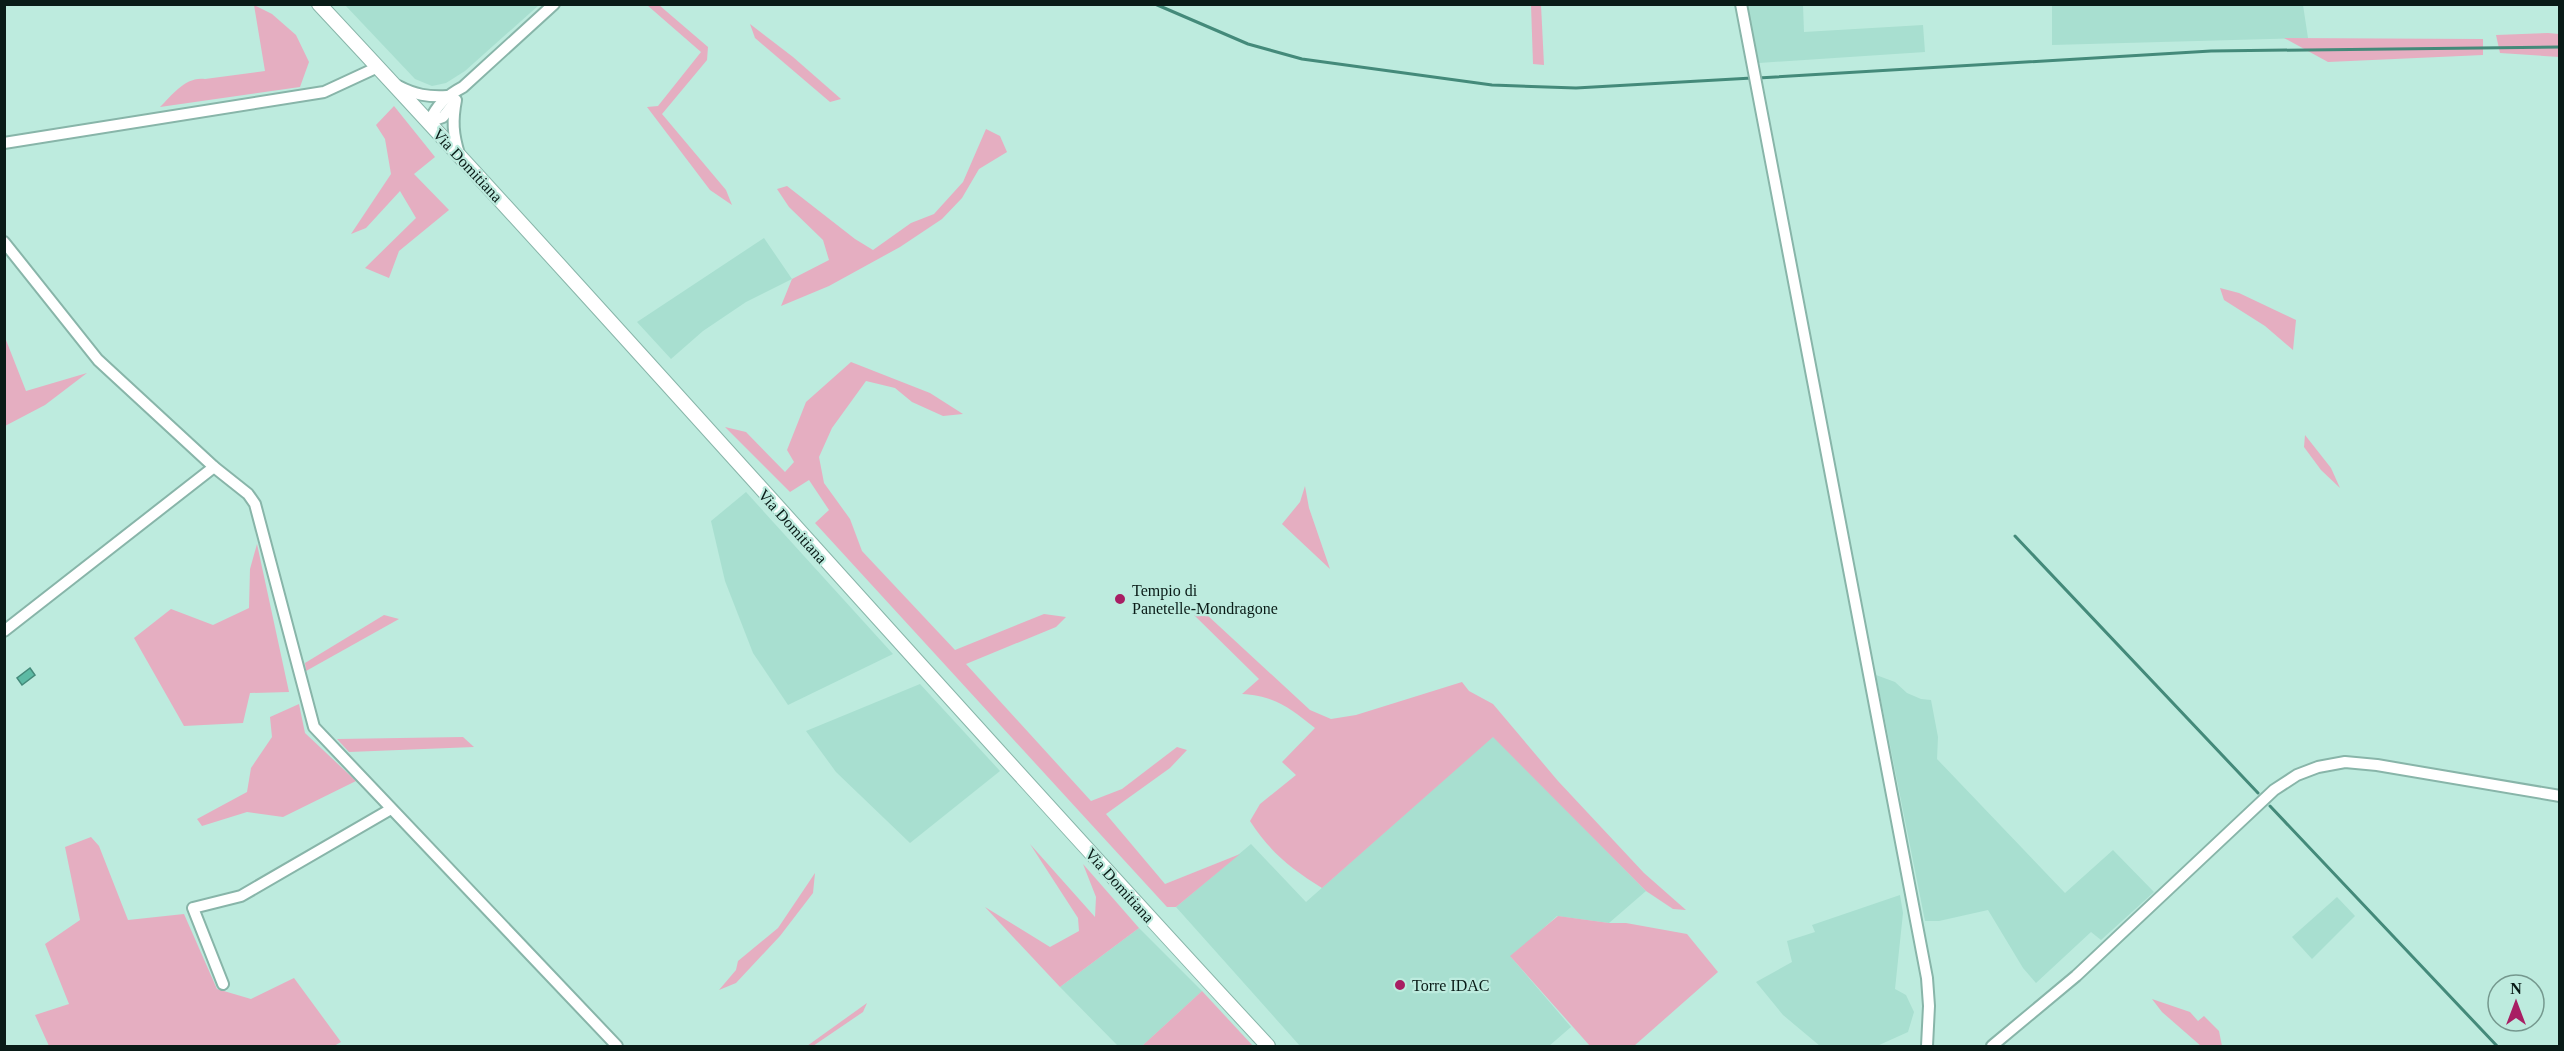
<svg xmlns="http://www.w3.org/2000/svg" width="2564" height="1051" font-family="'Times New Roman',serif">
<style>
.built{fill:#a8dfd0}
.green{fill:#e5aec1}
.water{fill:#5dbaa4;stroke:#448a7a;stroke-width:1.5}
.lines{fill:none;stroke-linecap:round;stroke-linejoin:round}
.stream{stroke:#448a7a;stroke-width:3}
.minor-casing{stroke:#88b5a9;stroke-width:14}
.major-casing{stroke:#88b5a9;stroke-width:16}
.minor{stroke:#fff;stroke-width:10}
.major{stroke:#fff;stroke-width:14}
.poi-dot{fill:#a81e63;stroke:#bdebde;stroke-width:2}
.labels{text-anchor:middle;stroke-width:4.5;stroke-linejoin:round;paint-order:stroke}
.street-label{font-size:16px;fill:#091b17;stroke:#bdebde}
.poi-label{font-size:16px;fill:#091b17;stroke:#bdebde;text-anchor:start}
</style>
<rect width="100%" height="100%" fill="#bdebde"/>
<g class="built">
<polygon points="345,5 539,5 465,71 446,83 432,86 415,79"/>
<polygon points="1747,5 1803,5 1804,32 1923,25 1925,52 1759,63"/>
<polygon points="2052,5 2303,5 2308,38 2052,45"/>
<polygon points="764,238 792,279 746,302 703,331 671,359 637,322"/>
<polygon points="746,492 893,654 788,705 753,653 725,581 711,521"/>
<polygon points="1876,675 1895,682 1907,693 1921,699 1931,700 1938,737 1937,759 2065,893 2113,850 2154,892 2101,940 2091,932 2036,983 2023,968 1988,910 1939,921 1925,921"/>
<polygon points="920,684 1000,771 910,843 836,772 806,731"/>
<polygon points="1493,736 1646,891 1609,923 1557,916 1511,957 1571,1027 1549,1046 1300,1046 1176,907 1251,844 1306,902"/>
<polygon points="1900,895 1903,913 1895,989 1906,995 1914,1012 1908,1032 1877,1046 1820,1046 1783,1015 1756,982 1792,962 1787,941 1815,932 1812,925"/>
<polygon points="2337,897 2355,916 2312,959 2292,937"/>
<polygon points="1139,928 1202,991 1142,1046 1118,1046 1060,987"/>
</g>
<g class="green">
<path d="M 254,5 L 272,14 L 296,35 L 309,62 L 300,87 L 160,107 C 172,95 186,76 205,79 L 265,71 Z"/>
<polygon points="647,5 659,5 708,47 707,60 662,114 726,190 732,205 710,190 647,107 658,106 701,52"/>
<polygon points="1531,5 1541,5 1544,65 1533,64"/>
<polygon points="750,24 793,57 841,99 830,102 755,38"/>
<polygon points="2548,33 2559,34 2559,57 2500,53 2496,35"/>
<polygon points="2284,38 2483,39 2483,55 2328,62"/>
<polygon points="394,106 435,157 414,174 449,210 399,251 389,278 365,268 416,218 400,191 366,228 351,234 391,174 385,139 376,125"/>
<polygon points="986,129 1000,136 1007,152 979,169 962,198 942,219 900,247 829,286 781,306 792,279 829,260 823,240 789,207 777,189 787,186 855,239 873,250 911,223 934,214 963,182"/>
<polygon points="2220,288 2239,293 2296,320 2293,350 2265,326 2224,300"/>
<polygon points="4,335 26,391 87,373 45,405 5,426"/>
<polygon points="851,362 930,393 963,414 943,416 912,402 895,388 866,381 832,428 819,457 824,483 850,519 862,551 955,650 1044,614 1066,617 1056,627 966,664 1091,801 1122,789 1177,747 1187,750 1170,768 1106,814 1165,884 1240,854 1176,907 1167,907 815,523 829,510 809,480 790,492 725,427 746,432 785,472 794,462 787,450 806,402"/>
<polygon points="2305,435 2331,468 2340,488 2321,470 2304,447"/>
<polygon points="1305,486 1309,508 1330,569 1282,524 1300,502"/>
<polygon points="257,544 289,692 250,693 243,723 184,726 134,638 171,609 213,625 249,608 250,569"/>
<path d="M 1206,614 L 1310,710 L 1331,719 L 1356,715 L 1462,682 L 1469,691 L 1493,704 L 1558,781 L 1644,873 L 1686,910 L 1673,909 L 1646,891 L 1493,737 L 1322,888 C 1290,868 1270,852 1250,821 L 1260,804 L 1296,775 L 1282,762 L 1315,728 C 1290,708 1275,696 1242,694 L 1259,679 L 1194,615 Z"/>
<polygon points="384,615 399,619 306,671 305,663"/>
<polygon points="299,704 305,733 356,781 283,817 247,812 202,826 197,819 247,792 251,768 272,737 270,717"/>
<polygon points="463,737 474,747 349,752 337,739"/>
<polygon points="91,837 99,846 128,920 184,914 217,989 251,999 294,978 341,1042 334,1046 49,1046 35,1015 69,1004 45,944 80,920 65,847"/>
<polygon points="1030,844 1095,917 1096,897 1083,864 1139,928 1060,987 985,907 1050,947 1079,931 1078,918"/>
<polygon points="815,873 813,893 780,936 736,983 719,990 736,970 738,961 778,928"/>
<polygon points="1558,916 1609,923 1626,923 1687,934 1718,972 1634,1046 1590,1046 1510,956"/>
<polygon points="1202,991 1253,1046 1142,1046"/>
<polygon points="2152,999 2190,1012 2198,1021 2204,1016 2219,1031 2222,1046 2201,1046 2162,1012"/>
<polygon points="867,1003 863,1012 813,1046 807,1046"/>
</g>
<polygon class="water" points="30,668 35,675 22,685 17,678"/>
<g class="lines">
<g class="stream">
<polyline points="1155,4 1248,44 1302,59 1492,85 1576,88 1752,78"/>
<polyline points="1758,78 2211,51 2560,47"/>
<polyline points="2015,536 2258,793"/>
<polyline points="2270,806 2497,1046"/>
</g>
<defs>
<g id="minor">
<polyline points="1741,4 1927,978 1929,1006 1927,1046"/>
<path d="M 398,86 C 415,95 428,97 447,96"/>
<path d="M 456,100 C 452,121 453,134 459,154"/>
<path d="M 429,122 C 437,105 446,96 463,87 L 554,4"/>
<polyline points="429,122 443,117 454,103"/>
<polyline points="4,143 324,92 378,67"/>
<polyline points="4,242 98,360 214,467 248,494 255,504 314,727 617,1046"/>
<polyline points="4,631 214,467"/>
<polyline points="223,984 193,908 241,896 391,809"/>
<polyline points="1992,1046 2076,976 2274,790 2297,775 2318,767 2345,762 2377,765 2560,796"/>
</g>
<path id="major" d="M 319,4 C 640,348 949,702 1268,1046"/>
</defs>
<use href="#minor" class="minor-casing"/>
<use href="#major" class="major-casing"/>
<use href="#minor" class="minor"/>
<use href="#major" class="major"/>
</g>
<g class="poi-dot">
<circle cx="1120" cy="599" r="6"/>
<circle cx="1400" cy="985" r="6"/>
</g>
<g class="labels">
<g class="street-label">
<text transform="translate(468 165) rotate(47)" y="6">Via Domitiana</text>
<text transform="translate(793 526) rotate(48)" y="6">Via Domitiana</text>
<text transform="translate(1120 885) rotate(48)" y="6">Via Domitiana</text>
</g>
<g class="poi-label">
<text x="1132" y="596">Tempio di<tspan x="1132" dy="18">Panetelle-Mondragone</tspan></text>
<text x="1412" y="991">Torre IDAC</text>
</g>
</g>
<rect width="2564" height="1051" fill="none" stroke="#091b17" stroke-width="12"/>
<g transform="translate(2516 1003)"><circle r="28" fill="#bdebde" stroke="#75988e" stroke-width="1.5"/>
<path d="M0-4.5L10 22L0 15L-10 22Z" fill="#a81e63"/>
<text y="-9" font-size="16" font-weight="bold" text-anchor="middle" fill="#091b17">N</text>
</g>
</svg>
